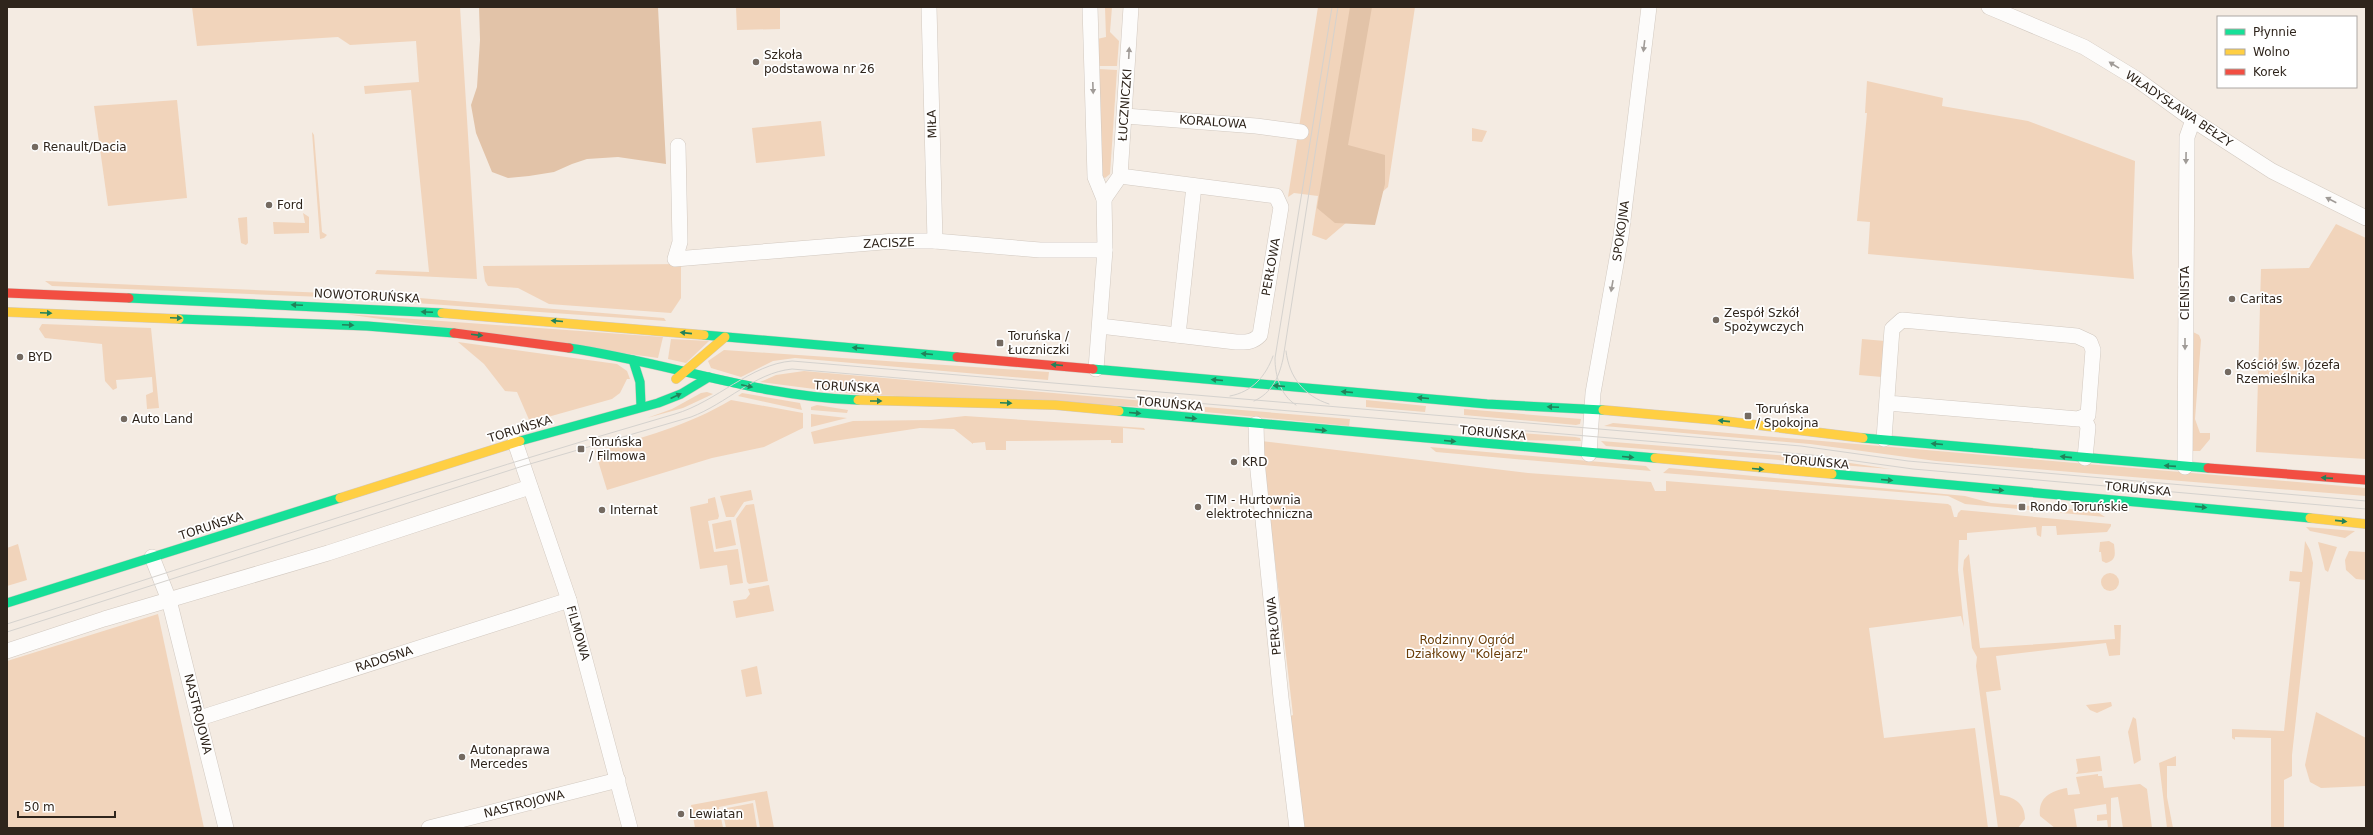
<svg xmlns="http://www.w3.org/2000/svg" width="2373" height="835" font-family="'DejaVu Sans',sans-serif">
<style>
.green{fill:#f1d4bb}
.forest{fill:#e2c3a8}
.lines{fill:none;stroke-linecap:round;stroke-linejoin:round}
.street-casing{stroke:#d2c9c0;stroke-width:16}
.fast-casing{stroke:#d2c9c0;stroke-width:10}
.slow-casing{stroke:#d2c9c0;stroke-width:10}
.jam-casing{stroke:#d2c9c0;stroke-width:10}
.street{stroke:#fdfcfb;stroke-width:15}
.fast{stroke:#16e098;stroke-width:9}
.slow{stroke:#ffcf43;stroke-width:9}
.jam{stroke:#f24e42;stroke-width:9}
.tram{stroke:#d5d2ce;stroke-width:1}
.oneway{fill:#a09b97}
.oneway2{fill:#22825a}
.poi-dot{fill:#746a61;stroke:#fff;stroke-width:1.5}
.labels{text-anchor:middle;stroke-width:3.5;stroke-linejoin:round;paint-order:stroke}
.poi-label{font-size:12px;fill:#2f251c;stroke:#fff;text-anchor:start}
.street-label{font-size:12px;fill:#2f251c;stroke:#fff}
.park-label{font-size:12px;fill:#6a3d08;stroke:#fff}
</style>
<rect width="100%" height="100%" fill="#f4ebe2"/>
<g class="green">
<polygon points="192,7 460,7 477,279 375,274 377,270 429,272 411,90 365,94 364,86 419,82 416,41 350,45 338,37 197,46"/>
<polygon points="736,7 780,7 780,29 737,30"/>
<polygon points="1105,7 1112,7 1110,32 1119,41 1117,66 1098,66 1097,39 1106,37"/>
<polygon points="1318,7 1415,7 1388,187 1326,240 1312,235 1318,196 1294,193 1288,197"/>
<polygon points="1098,69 1117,70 1110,174 1105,178 1102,176"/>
<polygon points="1867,81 1943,98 1942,106 2028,121 2135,161 2132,252 2134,279 1868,254 1870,222 1857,221 1867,113 1865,113"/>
<polygon points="177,100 187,198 108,206 94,106"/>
<polygon points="821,121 825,156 756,163 752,128"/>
<polygon points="1472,128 1487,131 1482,142 1472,141"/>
<polygon points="312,132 314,135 322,232 327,235 324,238 320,239"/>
<polygon points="303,213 309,217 309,233 274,234 273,222 305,223"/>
<polygon points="247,217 248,243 246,245 241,243 238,218"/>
<polygon points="2336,224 2366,238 2366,459 2256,452 2261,269 2309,268"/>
<polygon points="681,264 681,298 671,313 549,304 518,288 488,286 485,281 483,266"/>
<polygon points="45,281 327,293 323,297 52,286"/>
<polygon points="383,295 664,318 666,321 388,301"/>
<polygon points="345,314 663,337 658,358"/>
<polygon points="42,324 151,328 159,408 147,409 146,395 153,392 152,377 116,380 117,388 113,390 105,381 102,344 45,338 39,329"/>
<polygon points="2193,332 2199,335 2201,340 2195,419 2200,433 2210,433 2210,439 2200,451 2191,451"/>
<polygon points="671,339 709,341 686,363 668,359"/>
<polygon points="1862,339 1885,341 1882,377 1859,375"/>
<polygon points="458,342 617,364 627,371 630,379 627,379 620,393 612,399 530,422 517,392 505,391 484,364"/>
<polygon points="724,350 1049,372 1048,380 795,358 773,361 741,377 711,368 708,361"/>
<polygon points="804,371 1145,401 1144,407 853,394 760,382 776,375"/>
<polygon points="707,392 713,394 683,408 647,418 672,409 701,393"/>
<polygon points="742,393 800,403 802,410 738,396"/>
<path d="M 731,400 L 803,413 L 803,428 L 764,447 L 712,458 L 607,490 L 595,451 C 642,438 689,425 731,400 Z"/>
<polygon points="1366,400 1426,406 1425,412 1366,407"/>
<polygon points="817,405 848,410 847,413 811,410 811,407"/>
<polygon points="1205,407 1350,419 1349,426 1205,412"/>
<polygon points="1464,409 1581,419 1580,424 1576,425 1464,415"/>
<polygon points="811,414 847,418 811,427"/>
<polygon points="965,416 1144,428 1145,430 1123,428 1123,443 1111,443 1111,440 1006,441 1006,450 986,450 985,442 973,443 973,444 954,429 920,428 814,444 811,432 853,421 931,420"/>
<polygon points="1613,423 2366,488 2366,496 1936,461 1810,444 1604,426"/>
<polygon points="1509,432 1575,437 1580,438 1581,441 1508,440"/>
<polygon points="1261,441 1528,473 1651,482 1655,491 1666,491 1666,481 1948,504 1951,506 1954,517 1957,517 1958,513 1961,510 2111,524 2111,526 2107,532 2057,535 2056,526 2042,526 2041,537 2037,535 2036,527 1967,533 1967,540 1959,540 1958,570 1964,627 1961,616 1869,628 1884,738 1975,728 1988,828 1301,828 1288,717 1293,715"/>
<polygon points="1601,441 1816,458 1891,469 1606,446"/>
<polygon points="1430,447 1646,466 1651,471 1436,452"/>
<polygon points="1669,468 1965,496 1991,503 2096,511 2105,517 1965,504 1948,496 1663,473"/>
<polygon points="751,490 753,500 744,502 734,517 726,517 720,496"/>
<polygon points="715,497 719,516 718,519 708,521 714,552 738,549 743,583 730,585 727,565 700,569 690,507 708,503 708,499"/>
<polygon points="754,504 768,581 749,584 747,582 736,519 746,505"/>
<polygon points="731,520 736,545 716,549 712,524"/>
<polygon points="2306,527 2355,531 2345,538 2310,531"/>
<polygon points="2305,541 2310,550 2313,563 2292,755 2292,776 2284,780 2284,828 2271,828 2271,738 2235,737 2235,740 2232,738 2232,729 2284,731 2300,582 2289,581 2290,571 2302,572"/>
<path d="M 2100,542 L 2109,541 L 2114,544 C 2115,554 2117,560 2106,563 L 2102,561 L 2101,552 L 2099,552 Z"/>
<polygon points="2318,542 2337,547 2328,572 2325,570"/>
<polygon points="18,544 27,580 7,586 7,548"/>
<polygon points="2349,551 2366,552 2366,580 2356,579 2346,570 2345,560"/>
<path d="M 1969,554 L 1980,648 L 2115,639 L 2114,625 L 2121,625 L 2120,655 L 2109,656 L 2106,643 L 1996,656 L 2001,690 L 1986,692 L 2000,795 C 2014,797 2025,803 2025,819 L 2018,828 L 1998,828 L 1976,666 L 1977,657 L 1972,648 L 1963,569 L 1964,560 Z"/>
<circle cx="2110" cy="582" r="9"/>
<polygon points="769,585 774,611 736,618 733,601 746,599 750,594 748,589"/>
<polygon points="158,614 204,828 7,828 7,661"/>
<polygon points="757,666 762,694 746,697 741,670"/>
<polygon points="2111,702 2112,706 2097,713 2090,710 2086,705"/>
<polygon points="2316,712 2366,738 2366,786 2321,788 2310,782 2305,765"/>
<polygon points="2133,717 2136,719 2141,760 2134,764 2128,732"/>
<polygon points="2100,756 2102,771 2076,774 2078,771 2076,759"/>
<polygon points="2176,756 2176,766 2167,766 2167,797 2173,828 2167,828 2159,763"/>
<path d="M 2098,774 L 2098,776 L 2102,776 L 2104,788 L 2140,784 L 2147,789 L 2152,828 L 2123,828 L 2118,797 L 2111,798 L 2111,828 L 2108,828 L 2107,820 L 2097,821 L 2097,815 L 2107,814 L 2106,804 L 2074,809 L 2077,828 L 2055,828 L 2040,816 C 2038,797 2051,791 2067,788 L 2068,795 L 2080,794 L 2076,777 Z"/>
<polygon points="767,791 774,828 760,828 755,800 719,807 723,828 695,828 691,805"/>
<polygon points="753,803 757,828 726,828 722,809"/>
</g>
<g class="forest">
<polygon points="479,7 658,7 666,164 618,157 587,159 572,164 554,172 529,176 508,178 492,172 476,133 471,105 477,87 480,40"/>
<polygon points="1350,7 1372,7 1348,145 1385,155 1385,184 1375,225 1335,223 1317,208"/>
</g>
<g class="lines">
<defs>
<g id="street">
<polyline points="929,7 935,241"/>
<polyline points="1090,7 1095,177 1104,199 1105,250 1096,369"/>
<polyline points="1989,7 2084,47 2135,78 2193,120 2272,171 2366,218"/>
<polyline points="1125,116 1256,126 1301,132"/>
<polyline points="678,146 680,242 675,259 895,241 935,241 1040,250 1105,250"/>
<polyline points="1104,199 1120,176 1131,7"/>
<path d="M 1100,326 L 1236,342 C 1246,342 1252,343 1260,335 L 1281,207 L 1276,196 L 1120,176"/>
<polyline points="1178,335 1194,186"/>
<polyline points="2084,418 2088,427 2085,458"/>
<polyline points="1256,424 1257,461 1281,698 1297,828"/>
<polyline points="1884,439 1892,329 1902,320 2077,336 2090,342 2093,350 2088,415 2078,419 1887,403"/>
<polyline points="515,442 569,600 630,828"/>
<polyline points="1589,454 1593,393 1621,236 1649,7"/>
<polyline points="2185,467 2187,137 2193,120"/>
<polyline points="152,557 169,600 226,828"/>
<polyline points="7,651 104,619 328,553 530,487"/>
<polyline points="200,718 569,600"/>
<polyline points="429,828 618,780"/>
</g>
<g id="fast">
<polyline points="129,298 442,313"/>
<polyline points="179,319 367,326 454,333"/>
<polyline points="704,335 957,357"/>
<path d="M 569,348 C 666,362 759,397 858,400"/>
<polyline points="633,360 640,382 641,406"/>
<polyline points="1093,369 1487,404 1603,410"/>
<polyline points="1119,411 1655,458"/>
<polyline points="1863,438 2208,468"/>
<polyline points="520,441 658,403 681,394 709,377"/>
<polyline points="1832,474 2310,518"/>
<polyline points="7,603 340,498"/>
</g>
<g id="slow">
<polyline points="7,312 179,319"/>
<polyline points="442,313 704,335"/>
<polyline points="676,379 725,337"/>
<polyline points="858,400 1055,405 1119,411"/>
<polyline points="1603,410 1716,420 1863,438"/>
<polyline points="1655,458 1832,474"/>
<polyline points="340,498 520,441"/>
<polyline points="2310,518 2366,524"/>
</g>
<g id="jam">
<polyline points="7,293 129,298"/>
<polyline points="454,333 569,348"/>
<polyline points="957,357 1093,369"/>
<polyline points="2208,468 2366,480"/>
</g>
</defs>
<use href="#street" class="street-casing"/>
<use href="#fast" class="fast-casing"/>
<use href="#slow" class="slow-casing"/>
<use href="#jam" class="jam-casing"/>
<use href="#street" class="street"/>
<use href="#fast" class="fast"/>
<use href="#slow" class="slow"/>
<use href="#jam" class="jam"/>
<g class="tram">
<path d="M 1286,351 C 1289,377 1304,396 1329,404"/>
<path d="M 1230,396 C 1252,392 1266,376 1273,356"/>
<path d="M 1254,401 C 1272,393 1279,377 1283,359 L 1338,7"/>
<path d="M 1296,405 C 1280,395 1275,375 1275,358 L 1332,7"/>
<path d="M 7,624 C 230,553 451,479 675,414 C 716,402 751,364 792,361 L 1801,446 L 1908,461 L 2366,501"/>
<path d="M 7,632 L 523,466 L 691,417 C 726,404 754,373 792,369 L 1812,455 L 1913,469 L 2366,509"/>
</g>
</g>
<defs><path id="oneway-solid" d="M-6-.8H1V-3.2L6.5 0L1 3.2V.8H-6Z"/></defs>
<g class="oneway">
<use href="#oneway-solid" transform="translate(1644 46) rotate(97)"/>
<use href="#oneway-solid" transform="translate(1129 53) rotate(-87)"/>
<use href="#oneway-solid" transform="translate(2114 65) rotate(-148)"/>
<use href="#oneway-solid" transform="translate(1093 88) rotate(88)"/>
<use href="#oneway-solid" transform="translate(2186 158) rotate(91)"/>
<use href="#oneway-solid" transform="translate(2331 200) rotate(-153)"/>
<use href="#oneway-solid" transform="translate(1612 286) rotate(100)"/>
<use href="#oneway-solid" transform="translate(2185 344) rotate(90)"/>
</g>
<g class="oneway2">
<use href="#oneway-solid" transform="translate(297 305) rotate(-177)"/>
<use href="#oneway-solid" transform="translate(427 312) rotate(-177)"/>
<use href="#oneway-solid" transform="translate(46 313) rotate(2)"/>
<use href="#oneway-solid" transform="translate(176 318) rotate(2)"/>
<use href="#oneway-solid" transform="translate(557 321) rotate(-175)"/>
<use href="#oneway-solid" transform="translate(348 325) rotate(2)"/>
<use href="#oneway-solid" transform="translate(686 333) rotate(-174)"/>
<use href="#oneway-solid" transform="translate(477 335) rotate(7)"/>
<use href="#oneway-solid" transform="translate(858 348) rotate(-175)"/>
<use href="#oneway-solid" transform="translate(927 354) rotate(-175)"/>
<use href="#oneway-solid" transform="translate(1057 365) rotate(-175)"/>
<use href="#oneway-solid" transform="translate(1217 380) rotate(-175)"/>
<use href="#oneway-solid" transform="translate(747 386) rotate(12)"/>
<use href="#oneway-solid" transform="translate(1279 386) rotate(-175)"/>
<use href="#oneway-solid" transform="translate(1347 392) rotate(-175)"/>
<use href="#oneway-solid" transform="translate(676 396) rotate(-25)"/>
<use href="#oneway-solid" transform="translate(1423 398) rotate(-175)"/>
<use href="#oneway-solid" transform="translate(876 401)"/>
<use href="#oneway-solid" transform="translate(1006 403) rotate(2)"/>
<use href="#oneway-solid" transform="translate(1553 407) rotate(-178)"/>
<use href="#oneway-solid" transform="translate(1135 413) rotate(5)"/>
<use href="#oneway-solid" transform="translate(1191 418) rotate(6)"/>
<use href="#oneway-solid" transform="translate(1724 421) rotate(-174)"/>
<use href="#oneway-solid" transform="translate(1321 430) rotate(6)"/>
<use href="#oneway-solid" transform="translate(1450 441) rotate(5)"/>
<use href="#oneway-solid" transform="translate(1937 444) rotate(-175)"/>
<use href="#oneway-solid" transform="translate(1628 457) rotate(5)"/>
<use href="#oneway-solid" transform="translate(2066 457) rotate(-174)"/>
<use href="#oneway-solid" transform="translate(2170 466) rotate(-176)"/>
<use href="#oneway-solid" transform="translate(1758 469) rotate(5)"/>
<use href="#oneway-solid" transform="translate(2327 478) rotate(-176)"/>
<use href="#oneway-solid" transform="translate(1887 480) rotate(5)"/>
<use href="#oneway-solid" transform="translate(1998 490) rotate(5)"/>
<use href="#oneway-solid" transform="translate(2201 507) rotate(6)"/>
<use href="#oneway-solid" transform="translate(2341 521) rotate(6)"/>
</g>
<g class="poi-dot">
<circle cx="756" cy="62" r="4"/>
<circle cx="35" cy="147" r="4"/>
<circle cx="269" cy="205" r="4"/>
<circle cx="2232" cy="299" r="4"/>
<circle cx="1716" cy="320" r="4"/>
<rect x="996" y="339" width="8" height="8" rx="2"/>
<circle cx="20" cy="357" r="4"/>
<circle cx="2228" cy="372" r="4"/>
<rect x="1744" y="412" width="8" height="8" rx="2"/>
<circle cx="124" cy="419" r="4"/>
<rect x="577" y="445" width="8" height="8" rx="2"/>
<circle cx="1234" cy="462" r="4"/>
<circle cx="1198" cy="507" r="4"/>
<rect x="2018" y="503" width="8" height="8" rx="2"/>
<circle cx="602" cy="510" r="4"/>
<circle cx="462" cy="757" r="4"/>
<circle cx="681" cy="814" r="4"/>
</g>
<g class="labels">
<g class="poi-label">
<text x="764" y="59">Szkoła<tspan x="764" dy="14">podstawowa nr 26</tspan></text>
<text x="43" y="151">Renault/Dacia</text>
<text x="277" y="209">Ford</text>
<text x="2240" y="303">Caritas</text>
<text x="1724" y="317">Zespół Szkół<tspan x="1724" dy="14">Spożywczych</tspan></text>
<text x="1008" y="340">Toruńska /<tspan x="1008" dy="14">Łuczniczki</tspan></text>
<text x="28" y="361">BYD</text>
<text x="2236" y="369">Kościół św. Józefa<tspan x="2236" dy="14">Rzemieślnika</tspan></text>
<text x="1756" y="413">Toruńska<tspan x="1756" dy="14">/ Spokojna</tspan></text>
<text x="132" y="423">Auto Land</text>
<text x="589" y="446">Toruńska<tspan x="589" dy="14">/ Filmowa</tspan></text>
<text x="1242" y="466">KRD</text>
<text x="1206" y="504">TIM - Hurtownia<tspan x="1206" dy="14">elektrotechniczna</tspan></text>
<text x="2030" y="511">Rondo Toruńskie</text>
<text x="610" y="514">Internat</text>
<text x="470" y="754">Autonaprawa<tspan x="470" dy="14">Mercedes</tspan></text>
<text x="689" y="818">Lewiatan</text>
</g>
<g class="street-label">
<text transform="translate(1125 105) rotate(-86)" y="4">ŁUCZNICZKI</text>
<text transform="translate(2179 109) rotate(34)" y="4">WŁADYSŁAWA BEŁZY</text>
<text transform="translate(1213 122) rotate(4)" y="4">KORALOWA</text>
<text transform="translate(932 124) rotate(-92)" y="4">MIŁA</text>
<text transform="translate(1621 231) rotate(-82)" y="4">SPOKOJNA</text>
<text transform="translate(889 243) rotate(-2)" y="4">ZACISZE</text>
<text transform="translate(1271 267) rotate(-80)" y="4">PERŁOWA</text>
<text transform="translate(2185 293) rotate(-90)" y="4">CIENISTA</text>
<text transform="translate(367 296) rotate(3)" y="4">NOWOTORUŃSKA</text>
<text transform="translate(847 387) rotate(3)" y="4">TORUŃSKA</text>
<text transform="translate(1170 404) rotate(5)" y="4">TORUŃSKA</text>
<text transform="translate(520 429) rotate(-17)" y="4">TORUŃSKA</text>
<text transform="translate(1493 433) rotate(5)" y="4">TORUŃSKA</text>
<text transform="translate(1816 462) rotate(5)" y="4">TORUŃSKA</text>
<text transform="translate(2138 489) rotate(5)" y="4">TORUŃSKA</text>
<text transform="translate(211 526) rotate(-18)" y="4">TORUŃSKA</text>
<text transform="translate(1274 626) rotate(-96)" y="4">PERŁOWA</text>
<text transform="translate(578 633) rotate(74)" y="4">FILMOWA</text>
<text transform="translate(384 659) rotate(-18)" y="4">RADOSNA</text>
<text transform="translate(198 714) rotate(76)" y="4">NASTROJOWA</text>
<text transform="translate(524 804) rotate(-14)" y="4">NASTROJOWA</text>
</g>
<g class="park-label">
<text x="1467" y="644">Rodzinny Ogród<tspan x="1467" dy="14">Działkowy "Kolejarz"</tspan></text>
</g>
</g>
<rect width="2373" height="835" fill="none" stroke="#2f251c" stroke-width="16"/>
<rect x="2217" y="16" width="140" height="72" fill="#ffffff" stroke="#aca8a4"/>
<rect x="2225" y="29" width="20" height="6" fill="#16e098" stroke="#aca8a4"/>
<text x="2253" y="36" font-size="12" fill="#2f251c">Płynnie</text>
<rect x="2225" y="49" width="20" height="6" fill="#ffcf43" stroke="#aca8a4"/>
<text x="2253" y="56" font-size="12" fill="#2f251c">Wolno</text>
<rect x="2225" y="69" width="20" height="6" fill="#f24e42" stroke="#aca8a4"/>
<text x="2253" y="76" font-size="12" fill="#2f251c">Korek</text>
<path d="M18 811v6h97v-6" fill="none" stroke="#2f251c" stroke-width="2"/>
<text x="24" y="811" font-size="12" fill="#2f251c" stroke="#ffffff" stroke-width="3" paint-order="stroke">50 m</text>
</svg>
